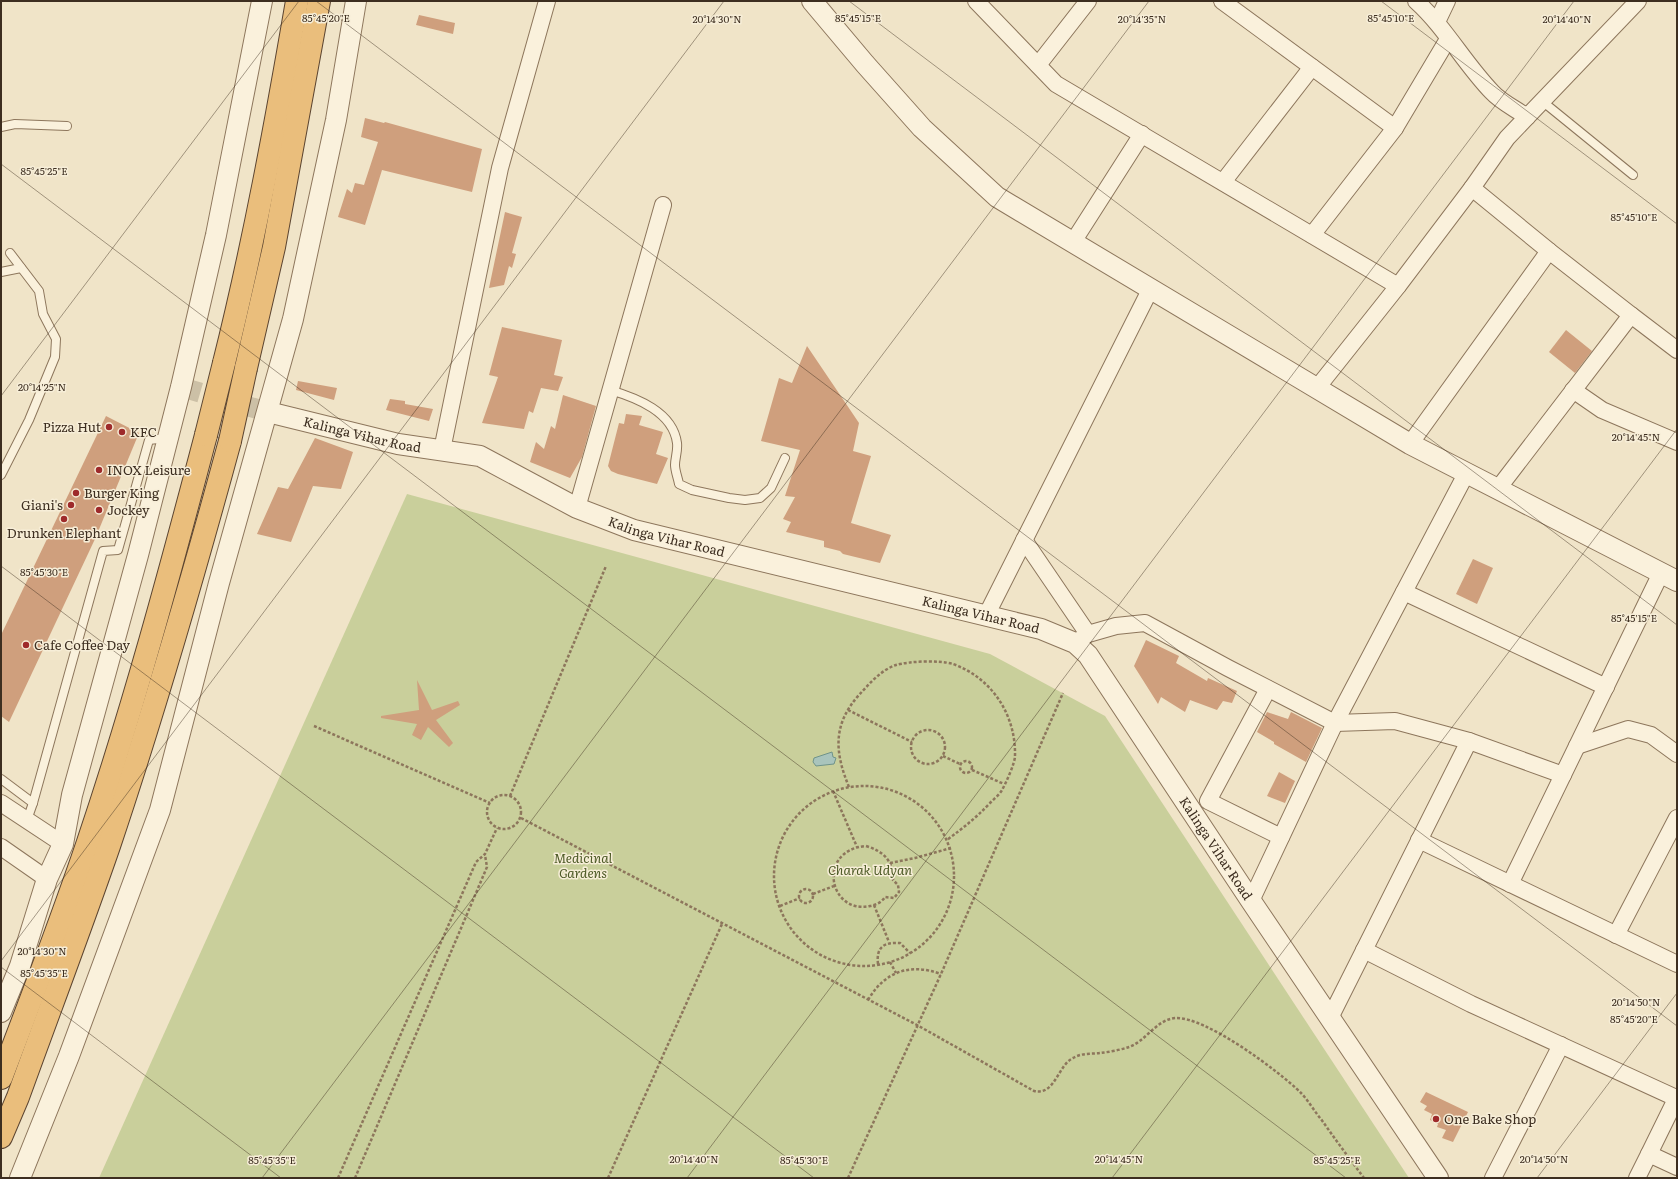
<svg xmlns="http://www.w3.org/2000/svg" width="1678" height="1179" font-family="Literata,serif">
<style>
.green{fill:#c9cf9b}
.water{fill:#a9c4bc;stroke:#6f938a}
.building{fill:#cf9f7d}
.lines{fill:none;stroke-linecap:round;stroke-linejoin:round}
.tertiary-tunnel{stroke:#ccc0a6;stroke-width:20;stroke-dasharray:20 10;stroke-linecap:butt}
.service-casing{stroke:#8d765c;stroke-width:10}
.minor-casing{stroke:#8d765c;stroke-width:18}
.tertiary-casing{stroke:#8d765c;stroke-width:22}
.trunk-casing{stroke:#5b4430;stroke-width:24}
.path{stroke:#8d765c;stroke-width:2.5;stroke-dasharray:3 2;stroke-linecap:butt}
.service{stroke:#faf1dc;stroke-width:8}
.minor{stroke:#faf1dc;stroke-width:16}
.tertiary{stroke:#faf1dc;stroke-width:20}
.trunk{stroke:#eabe7c;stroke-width:22}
.trunk-bridge-casing{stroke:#5b4430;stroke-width:24;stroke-linecap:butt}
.trunk-bridge{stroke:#eabe7c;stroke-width:22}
.ticks{fill:none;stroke:#3d2e20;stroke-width:1;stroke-opacity:0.45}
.poi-dot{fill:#9e2a2b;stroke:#f7eed8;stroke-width:1.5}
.labels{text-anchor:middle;stroke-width:3;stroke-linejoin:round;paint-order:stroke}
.poi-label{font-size:13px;fill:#3d2e20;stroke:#f7eed8;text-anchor:start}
.street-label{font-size:13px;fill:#3d2e20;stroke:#f7eed8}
.park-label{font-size:13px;font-style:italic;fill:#4d5a26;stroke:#f7eed8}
.ticks-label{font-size:10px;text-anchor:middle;fill:#3d2e20;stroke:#f7eed8;stroke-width:3;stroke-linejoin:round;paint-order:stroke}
</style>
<rect width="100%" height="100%" fill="#f0e4c8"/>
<polygon class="green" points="407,494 990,654 1105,716 1409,1178 99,1178"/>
<polygon class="water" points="832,752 833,757 836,758 834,764 816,766 813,762 814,758"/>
<g class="building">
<polygon points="419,15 455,23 453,34 416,25"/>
<polygon points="365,118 384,123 385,122 482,149 472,192 382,170 365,225 338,217 347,189 352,193 355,183 364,185 378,142 361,137"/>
<polygon points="505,212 522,217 512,253 516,254 512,268 509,266 504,285 489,288"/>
<polygon points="502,327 562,340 554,375 563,377 558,391 541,388 533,413 529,411 524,429 482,423 498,377 489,375"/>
<polygon points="1566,330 1592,351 1575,373 1549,352"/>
<polygon points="807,346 859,423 853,451 871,456 851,523 891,535 880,563 843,554 840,551 824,547 824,541 786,532 791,522 783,519 795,497 785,496 800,450 761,441 779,378 792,383"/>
<polygon points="298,381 337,388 334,400 296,390"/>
<polygon points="563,395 596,406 582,457 570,478 530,462 536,442 544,449 551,426 555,429"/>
<polygon points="390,399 405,401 405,404 433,409 429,421 386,410"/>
<polygon points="626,414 642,416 639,425 663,432 656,454 668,458 657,484 618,474 611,471 608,466 619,423 624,424"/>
<polygon points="106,416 139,433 95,539 9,722 1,716 1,635"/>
<polygon points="315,438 353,452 341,489 313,486 291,542 257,534 278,487 288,489"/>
<polygon points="1473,559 1493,568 1477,604 1456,594"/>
<polygon points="1146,640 1179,656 1176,663 1207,681 1208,678 1237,691 1232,703 1223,701 1217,710 1190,700 1185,712 1161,697 1158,704 1134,666"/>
<polygon points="417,680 432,710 458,701 460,705 436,720 453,743 449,747 428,727 421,740 412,735 417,724 381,718 381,716 419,710"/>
<polygon points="1267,712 1288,719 1291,712 1322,728 1306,762 1274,744 1274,742 1257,732"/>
<polygon points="1279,772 1295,781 1285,803 1267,796"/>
<polygon points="1426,1092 1468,1112 1453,1142 1442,1138 1446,1130 1437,1127 1438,1124 1430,1120 1432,1114 1424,1110 1427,1106 1420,1102"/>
</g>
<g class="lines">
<polyline class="tertiary-tunnel" points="181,387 268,412"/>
<defs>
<g id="service">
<polyline points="1542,101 1633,175"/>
<polyline points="1,127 15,124 67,126"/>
<polyline points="1,272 21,268"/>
<path d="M 610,390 C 637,398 673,412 677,443 C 678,451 675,458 675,465 C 675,471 678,478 679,484 L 692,490 L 729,498 L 745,500 L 760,498 L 771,488 L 785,458"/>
<polyline points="1,475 29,420 55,357 56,339 43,314 39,291 10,253"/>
<polyline points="1,779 33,803"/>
<polyline points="27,820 33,803 103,551 118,550 149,440 167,438"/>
</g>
<g id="minor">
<polyline points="976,1 1056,84 1398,286"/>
<polyline points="1222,1 1395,128"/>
<path d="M 1416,1 C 1445,27 1464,63 1492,92 C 1501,102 1516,109 1527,117 L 1507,138 L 1472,188"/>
<polyline points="1437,22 1447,1"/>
<polyline points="1038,65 1088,1"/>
<polyline points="1527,117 1638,1"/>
<polyline points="1223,182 1312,67"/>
<polyline points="1312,235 1395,128 1448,39"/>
<polyline points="1073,242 1142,134"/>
<polyline points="1317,388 1398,286 1472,188 1549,251"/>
<polyline points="1573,390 1602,410 1677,442"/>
<polyline points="1410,444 1549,251 1631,315"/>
<polyline points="442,450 500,168 547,1"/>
<polyline points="1497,490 1631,315 1677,350"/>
<polyline points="577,508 663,205"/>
<polyline points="1024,540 1088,634"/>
<polyline points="1404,592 1606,687"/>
<polyline points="986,616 1151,288"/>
<polyline points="1075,643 1088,634 1116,626 1145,623 1228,668 1335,723 1395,721 1469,741 1330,1018"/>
<polyline points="1268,689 1208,801 1281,837"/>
<polyline points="1469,741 1563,775"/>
<polyline points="1577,746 1628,729 1651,735 1677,754"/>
<polyline points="1,803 63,844"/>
<polyline points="1419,840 1677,964"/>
<polyline points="1,847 47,879"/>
<polyline points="1510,884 1661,573"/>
<polyline points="1251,901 1335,723 1466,474"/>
<polyline points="1616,935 1677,818"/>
<polyline points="1364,950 1471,1004 1676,1098"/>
<polyline points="1649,1154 1677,1097"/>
<polyline points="1493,1178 1561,1045"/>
<polyline points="1637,1178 1649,1154 1677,1167"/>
</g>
<g id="tertiary">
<polyline points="812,1 865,64 922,128 997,197 1410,444 1677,581"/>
<path id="s1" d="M 268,412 L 398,444 L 480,456 L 577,508 L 634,530 L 1041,629 L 1075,643 L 1088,655 L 1251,901 L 1438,1178"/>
<polyline points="1,1012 20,966 47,879 63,844 72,795 138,555 181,387 216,235 262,1"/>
<polyline points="20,1178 69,1056 160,810 219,583 293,319 336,120 356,1"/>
</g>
<g id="trunk">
<path d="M 224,363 C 254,243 276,123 297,1"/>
<polyline points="246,368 274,247 319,1"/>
<path d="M 1,1078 C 31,1000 61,922 88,842 C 133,709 170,572 206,435"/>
<path d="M 1,1137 L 18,1097 C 48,1014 80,930 109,846 C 154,712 193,577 230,441"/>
</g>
</defs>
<use href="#service" class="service-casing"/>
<use href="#minor" class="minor-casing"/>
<use href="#tertiary" class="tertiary-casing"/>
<use href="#trunk" class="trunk-casing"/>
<g class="path">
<polyline points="848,710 912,742"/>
<polyline points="314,726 490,803"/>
<circle cx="928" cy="747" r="17"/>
<polyline points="943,756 960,764"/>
<circle cx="966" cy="767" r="6"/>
<polyline points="972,770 1004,784"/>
<circle cx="864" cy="876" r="90"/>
<path d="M 849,787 C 835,753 832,725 859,695 C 869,684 881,670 896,665 C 910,661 940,660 953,664 C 992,678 1016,715 1015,756 C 1015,763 1006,783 1002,790 C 1000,794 994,799 990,803 C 975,819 964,827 947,840"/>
<polyline points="833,791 857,847"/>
<circle cx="504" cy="812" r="17"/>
<polyline points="510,796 606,566"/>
<path d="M 521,818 L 917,1025 L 1034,1091 C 1055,1096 1058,1065 1073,1058 C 1081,1053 1091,1054 1100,1053 C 1109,1052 1120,1050 1129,1047 C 1146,1041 1156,1020 1175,1018 C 1205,1016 1279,1071 1301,1093 C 1308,1100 1314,1111 1321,1119 C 1335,1139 1349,1158 1364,1178"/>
<path d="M 866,846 C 883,851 894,861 893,880 L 898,885 L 899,892 L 894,898 L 885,897 C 882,902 876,905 870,906 C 829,915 816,850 866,846 Z"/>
<polyline points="890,863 915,858 951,848"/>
<circle cx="806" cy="896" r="7"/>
<polyline points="813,894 834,886"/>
<polyline points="874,905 889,942"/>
<polyline points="780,906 800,898"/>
<polyline points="890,962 896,973"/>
<path d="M 878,964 C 876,947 884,942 900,943 L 910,953"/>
<path d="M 868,1000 C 885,971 910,963 941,974"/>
<polyline points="338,1178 476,862 485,854 497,828"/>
<polyline points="355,1178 487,867 485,855"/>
<polyline points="608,1178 722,924"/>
<polyline points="848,1178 941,974 1063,693"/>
</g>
<use href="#service" class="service"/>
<use href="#minor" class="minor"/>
<use href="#tertiary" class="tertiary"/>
<use href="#trunk" class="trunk"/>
<defs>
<g id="trunk-bridge">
<polyline points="206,435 224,363"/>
<polyline points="230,441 246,368"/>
</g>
</defs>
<use href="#trunk-bridge" class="trunk-bridge-casing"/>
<use href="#trunk-bridge" class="trunk-bridge"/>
</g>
<path class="ticks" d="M 316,1 L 1677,1026M 849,1 L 1677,625M 1381,1 L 1677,224M 1,164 L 1346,1178M 1,396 L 299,1M 1,566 L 814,1178M 1,961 L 724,1M 1,967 L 281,1178M 262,1178 L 1149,1M 687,1178 L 1574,1M 1112,1178 L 1677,429M 1537,1178 L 1677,993"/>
<g class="poi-dot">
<circle cx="109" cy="427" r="4"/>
<circle cx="122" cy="432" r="4"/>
<circle cx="99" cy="470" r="4"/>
<circle cx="76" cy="493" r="4"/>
<circle cx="71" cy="505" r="4"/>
<circle cx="99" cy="510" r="4"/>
<circle cx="64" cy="519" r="4"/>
<circle cx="26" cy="645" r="4"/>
<circle cx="1436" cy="1119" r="4"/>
</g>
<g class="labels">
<g class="poi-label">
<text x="101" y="432" text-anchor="end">Pizza Hut</text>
<text x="130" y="437">KFC</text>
<text x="107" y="475">INOX Leisure</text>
<text x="84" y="498">Burger King</text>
<text x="63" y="510" text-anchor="end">Giani's</text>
<text x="107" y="515">Jockey</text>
<text x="64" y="538" text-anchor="middle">Drunken Elephant</text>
<text x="34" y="650">Cafe Coffee Day</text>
<text x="1444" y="1124">One Bake Shop</text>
</g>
<g class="street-label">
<text dy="5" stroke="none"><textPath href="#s1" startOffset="97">Kalinga Vihar Road</textPath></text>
<text dy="5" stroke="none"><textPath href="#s1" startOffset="421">Kalinga Vihar Road</textPath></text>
<text dy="5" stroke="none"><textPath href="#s1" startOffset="745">Kalinga Vihar Road</textPath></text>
<text dy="5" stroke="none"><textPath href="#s1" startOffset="1093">Kalinga Vihar Road</textPath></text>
</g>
<g class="park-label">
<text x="583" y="863">Medicinal<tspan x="583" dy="15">Gardens</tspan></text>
<text x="870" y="875">Charak Udyan</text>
</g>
</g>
<g class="ticks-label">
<text x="326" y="22">85°45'20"E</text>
<text x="858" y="22">85°45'15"E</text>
<text x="1391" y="22">85°45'10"E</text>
<text x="717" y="23">20°14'30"N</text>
<text x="1142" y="23">20°14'35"N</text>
<text x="1567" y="23">20°14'40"N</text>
<text x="44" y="175">85°45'25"E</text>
<text x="1634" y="221">85°45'10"E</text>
<text x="42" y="391">20°14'25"N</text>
<text x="1636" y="441">20°14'45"N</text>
<text x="44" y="576">85°45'30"E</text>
<text x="1634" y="622">85°45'15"E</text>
<text x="42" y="955">20°14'30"N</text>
<text x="44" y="977">85°45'35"E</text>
<text x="1636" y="1006">20°14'50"N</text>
<text x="1634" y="1023">85°45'20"E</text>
<text x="694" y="1163">20°14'40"N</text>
<text x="1119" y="1163">20°14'45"N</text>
<text x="1544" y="1163">20°14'50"N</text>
<text x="272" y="1164">85°45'35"E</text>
<text x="804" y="1164">85°45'30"E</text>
<text x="1337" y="1164">85°45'25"E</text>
</g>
<rect width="1678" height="1179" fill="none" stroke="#3d2e20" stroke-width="4"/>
</svg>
